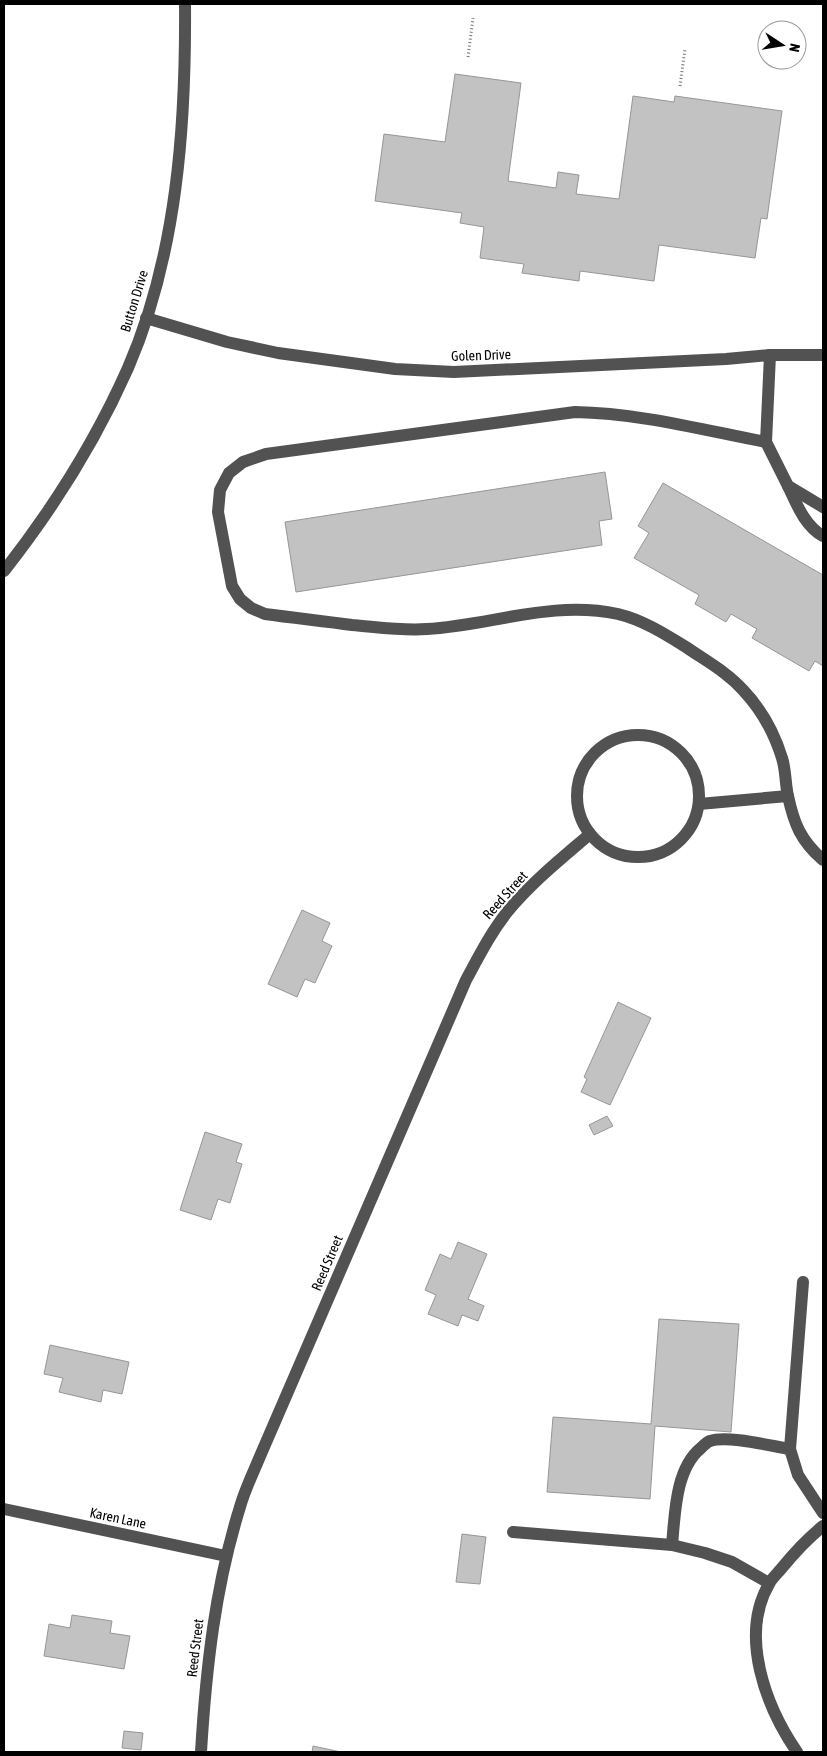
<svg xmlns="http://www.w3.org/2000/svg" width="827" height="1756" font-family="'Asap Condensed',sans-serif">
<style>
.building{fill:#c2c2c2;stroke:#969696}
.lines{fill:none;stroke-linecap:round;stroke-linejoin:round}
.path{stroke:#747474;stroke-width:3;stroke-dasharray:1 2.5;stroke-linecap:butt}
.minor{stroke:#525252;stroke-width:12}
.labels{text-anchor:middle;stroke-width:4;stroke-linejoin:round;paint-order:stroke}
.street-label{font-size:14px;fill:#000;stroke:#fff}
</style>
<rect width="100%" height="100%" fill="#fff"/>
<g class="building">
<polygon points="455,74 521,83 508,181 556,188 558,172 579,175 576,194 619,199 633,96 674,102 675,96 782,111 767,219 761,218 755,258 659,245 654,281 580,271 579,281 522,273 524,264 480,258 484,227 460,223 462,213 375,201 384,134 445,142"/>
<polygon points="605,472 612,519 599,521 602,545 296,592 285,522"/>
<polygon points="663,483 823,575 823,666 815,661 809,671 752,638 757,629 731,614 726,622 695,604 699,595 634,558 649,533 638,526"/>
<polygon points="302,910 330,923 322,941 332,946 315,983 305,979 297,997 268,984"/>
<polygon points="618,1002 651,1018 610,1105 581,1092 587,1079 584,1077"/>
<polygon points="607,1116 613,1126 594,1135 589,1125"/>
<polygon points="205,1132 242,1144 236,1162 242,1164 230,1203 218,1199 211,1220 180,1210"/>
<polygon points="458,1242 487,1254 468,1299 484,1306 478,1321 462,1315 458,1326 428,1314 436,1295 425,1290 440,1254 451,1259"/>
<polygon points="659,1319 739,1324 731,1432 655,1426 650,1499 547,1492 553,1417 651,1424"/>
<polygon points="50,1345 129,1362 122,1394 103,1390 101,1402 59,1392 63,1378 44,1374"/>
<polygon points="462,1534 486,1537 480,1584 456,1582"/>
<polygon points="72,1615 112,1621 110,1633 130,1636 124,1669 44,1656 49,1624 70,1628"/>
<polygon points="124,1731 143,1733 141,1750 122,1748"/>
<polygon points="313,1746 341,1752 312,1752"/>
</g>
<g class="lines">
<g class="path">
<polyline points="468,57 473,18"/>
<polyline points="680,86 685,49"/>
</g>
<g class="minor">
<polyline points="146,318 227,342 278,353 395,369 454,372 726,359 770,355 823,355"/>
<path d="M 770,355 L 766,442 C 703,430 639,413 575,412 L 266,454 L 243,462 L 229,473 L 220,490 L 218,512 L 232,586 L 240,599 L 251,608 L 265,614 C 294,618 323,621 352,625 C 377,627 402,631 427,629 C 492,625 552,600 618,614 C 643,620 665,634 686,647 C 706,661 727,672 743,690 C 762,710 774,732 782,758 C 786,770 785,783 788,796 C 794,824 801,841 823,860"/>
<polyline points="766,442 788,486 823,507"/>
<path d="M 788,486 C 797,505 805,526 823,536"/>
<path d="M 4,571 C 52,510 96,440 128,368 C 177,255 186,126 185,4"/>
<circle cx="638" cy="796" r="61"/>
<polyline points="699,804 788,796"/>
<polyline points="803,1282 790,1449 798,1475 823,1513"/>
<polyline points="4,1509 226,1556"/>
<polyline points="513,1532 672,1545 705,1553 732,1562 769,1583"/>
<path d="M 672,1545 C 675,1515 675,1469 701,1448 C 703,1446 707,1442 710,1441 C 727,1435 771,1446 790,1449"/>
<path d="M 201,1752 C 206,1669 215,1587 240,1507 C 245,1489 254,1471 261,1454 L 466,980 C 479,956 491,932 508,911 C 532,882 562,858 590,834"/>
<path d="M 797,1752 C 766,1707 739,1636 769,1584 C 772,1578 777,1574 781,1569 C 794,1553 807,1539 823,1526"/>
</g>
</g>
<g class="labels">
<g class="street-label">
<text transform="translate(134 301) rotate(-73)" y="5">Button Drive</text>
<text transform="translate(481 355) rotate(-2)" y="5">Golen Drive</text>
<text transform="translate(505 895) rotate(-48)" y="5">Reed Street</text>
<text transform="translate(327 1263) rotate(-67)" y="5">Reed Street</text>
<text transform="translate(118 1518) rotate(12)" y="5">Karen Lane</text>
<text transform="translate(195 1648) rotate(-83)" y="5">Reed Street</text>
</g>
</g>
<rect width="827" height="1756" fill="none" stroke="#000000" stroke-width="10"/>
<g transform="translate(782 45) rotate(102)"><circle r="24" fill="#ffffff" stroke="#999999"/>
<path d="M0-4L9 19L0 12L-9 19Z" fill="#000000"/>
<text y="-8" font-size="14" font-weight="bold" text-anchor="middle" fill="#000000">N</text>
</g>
</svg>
